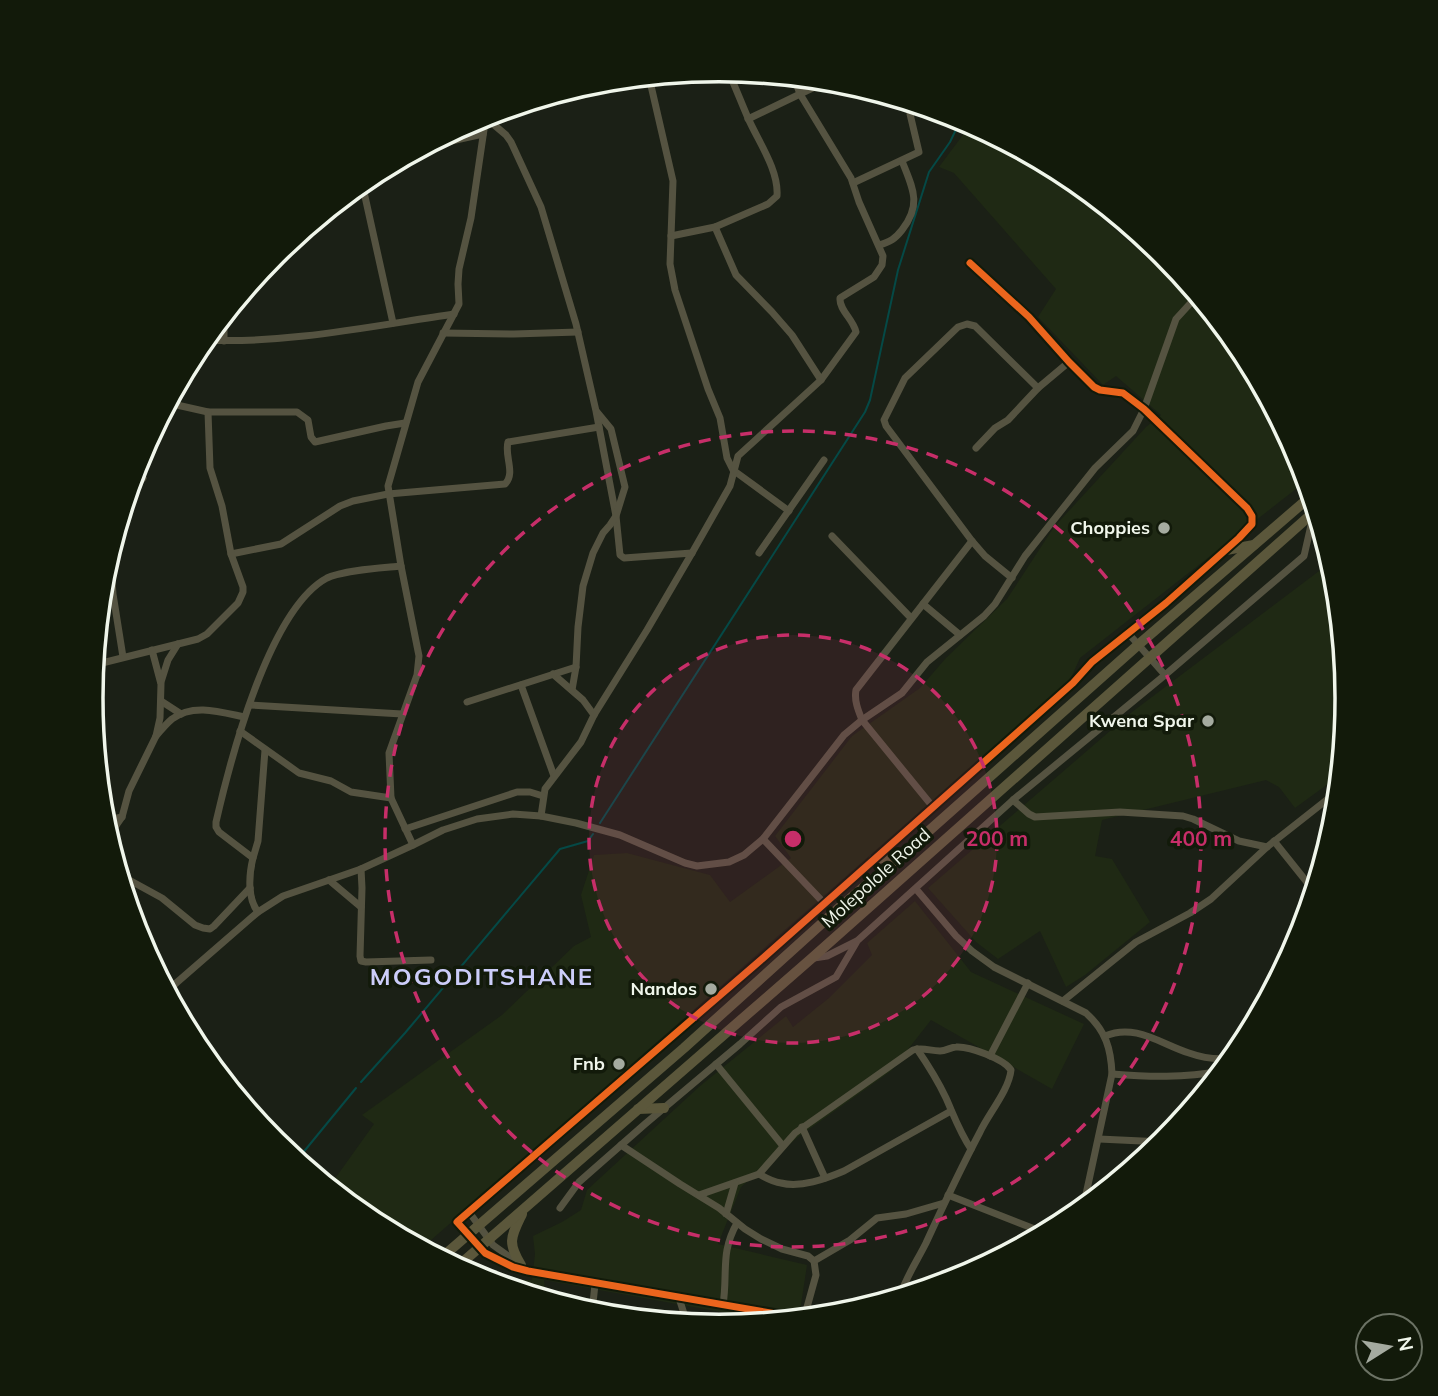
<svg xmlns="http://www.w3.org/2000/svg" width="1438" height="1396" font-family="Mulish,sans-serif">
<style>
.built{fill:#1f2914}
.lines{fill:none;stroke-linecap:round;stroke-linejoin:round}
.stream{stroke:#054946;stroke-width:2}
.minor{stroke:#555341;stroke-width:7}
.primary{stroke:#5b573b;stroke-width:10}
.cycleway-casing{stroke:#121a0a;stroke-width:11}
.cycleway{stroke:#eb651d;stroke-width:7}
.ring{fill:none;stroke:#c72e69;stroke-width:3.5;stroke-dasharray:12 9}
.poi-dot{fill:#a5aba0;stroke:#121a0a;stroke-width:2.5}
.labels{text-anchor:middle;stroke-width:7;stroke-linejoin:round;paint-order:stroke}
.poi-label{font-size:18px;font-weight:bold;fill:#f0f6eb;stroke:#121a0a;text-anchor:end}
.street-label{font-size:18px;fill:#f0f6eb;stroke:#121a0a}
.district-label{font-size:24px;font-weight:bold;letter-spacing:2px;fill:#cccdf9;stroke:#121a0a}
.rim{fill:none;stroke:#f0f6eb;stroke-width:3.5}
.centre{fill:#c72e69;stroke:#121a0a;stroke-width:3.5}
.ring-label{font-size:21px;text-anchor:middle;font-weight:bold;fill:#c72e69;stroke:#121a0a;stroke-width:7;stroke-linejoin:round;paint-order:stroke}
</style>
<rect width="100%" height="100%" fill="#1b2016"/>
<g class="built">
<polygon points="971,124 994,136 1064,184 1218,321 1241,349 1299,458 1305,477 1301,485 1080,658 1070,680 422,1248 370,1220 329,1187 374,1124 362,1115 502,1015 574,946 591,937 581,895 594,855 627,853 710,875 730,902 791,858 775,836 852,736 920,688 946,658 1007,599 1054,527 1146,427 1161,415 1116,376 1103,385 1038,317 1056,289 954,173 939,167"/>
<polygon points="1331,562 1335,576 1347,698 1339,776 1295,808 1279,787 1266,780 1102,820 1095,856 1112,859 1150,922 1085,975 1066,987 1040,931 998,959 976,942 928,888 1132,712"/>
<polygon points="915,901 971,972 1084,1024 1052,1089 931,1020 891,1071 798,1137 741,1187 718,1244 807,1265 799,1318 771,1321 544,1280 546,1299 490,1281 532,1280 535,1254 533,1236 562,1222 581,1210 587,1190 700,1086 786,1016 793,1027 829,998 872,955 867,943"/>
</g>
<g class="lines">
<g class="stream">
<polyline points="600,823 865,412 870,400 898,270 929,172 950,142 961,119"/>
<polyline points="361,1082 405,1033 560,849 588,841 593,834"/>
<polyline points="297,1160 356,1088"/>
</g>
<g class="minor">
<polyline points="649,77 673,181 670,264 675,290 708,389 720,418 727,458 733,470 789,511"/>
<polyline points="486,118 506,135 511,142 541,207 576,324 596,411 616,516 620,555 624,558 692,553"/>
<polyline points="748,119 827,81"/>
<polyline points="424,147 483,134"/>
<polyline points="362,183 393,323"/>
<polyline points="853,183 919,152 910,114 911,103"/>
<polyline points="715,227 736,275 772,312 792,335 821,380"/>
<path d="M 671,236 L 715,227 L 768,204 L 777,196 C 779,170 758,141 748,118 C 741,102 735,86 728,71"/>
<path d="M 879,245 C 890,242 895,239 902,230 C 922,204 913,189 902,161"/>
<polyline points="224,316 224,341"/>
<polyline points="443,333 514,334 578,332"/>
<path d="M 204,340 C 288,344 372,326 454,314"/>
<polyline points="168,403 208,412 297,412 308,420 311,437 315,442 386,426 405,423"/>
<polyline points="976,448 995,428 1008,420 1038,388 1069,362"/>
<polyline points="128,494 143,478"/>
<polyline points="832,536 911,618"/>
<polyline points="759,553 824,460"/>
<path d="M 231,554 L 281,544 L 340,506 L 353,501 L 388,494 L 505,484 C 516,473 504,456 508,442 L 599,427"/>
<polyline points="1012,578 985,556 972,541 886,426 884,420 905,378 958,327 967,324 975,326 1038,388"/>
<polyline points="923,604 960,635"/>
<polyline points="1128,633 1165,675"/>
<polyline points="123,657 113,594 112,581 123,509"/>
<polyline points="94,665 198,639 207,634 238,603 243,592 243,587 231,554 222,506 210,468 208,412"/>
<polyline points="553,674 583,700 594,715"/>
<polyline points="161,682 168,660 178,644"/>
<polyline points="521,685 554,776"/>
<polyline points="572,690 576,667 578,627 583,586 593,553 603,533 610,525 616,516 625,487 611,429 597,412"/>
<polyline points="161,701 181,714"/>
<polyline points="467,702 576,667"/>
<polyline points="250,705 402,714"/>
<polyline points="240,731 299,773 331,781 351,792 391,798"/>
<path d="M 156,736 C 161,730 166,724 172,719 C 193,703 221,712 244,717"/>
<polyline points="1013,800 1029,814 1035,817 1120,812 1183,816 1193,819 1239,841 1267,847"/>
<path d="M 933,807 L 862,720 C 858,710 854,700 856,690 L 972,541"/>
<path d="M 541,816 L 545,789 L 581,742 L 594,715 L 647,630 L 692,553 L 730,486 L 738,456 L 821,380 L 856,332 C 853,319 839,310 840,298 L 874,277 L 882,265 L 883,256 L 859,202 L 851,178 L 800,94 L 794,77"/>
<polyline points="103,821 122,817"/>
<polyline points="405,829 517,792 530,792 543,796"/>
<polyline points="108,837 122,817 129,791 156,736 160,718 161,684 152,650"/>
<polyline points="763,839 824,903"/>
<polyline points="1274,841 1314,891"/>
<polyline points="413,845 391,798 389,753 417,675 419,656 401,566 388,486 418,382 459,304 458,284 459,269 471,218 486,116"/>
<polyline points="253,858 258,841 265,750"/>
<polyline points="361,869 362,888 360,956 361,961 366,962 431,960"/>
<polyline points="120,875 162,898 195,925 203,928 210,929 214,926 250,888"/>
<polyline points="329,880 361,907"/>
<path d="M 916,889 L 956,936 L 972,951 L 994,967 L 1086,1013 C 1106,1031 1111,1049 1112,1074 L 1083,1208"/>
<path d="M 258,912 C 247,898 249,874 253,858 L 219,832 L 216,827 L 216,822 C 230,761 269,609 327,578 C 344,570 381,568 401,566"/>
<polyline points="814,958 827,956 857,941 1013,800 1165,675 1304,556 1314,512"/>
<polyline points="167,991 258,912 283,896 361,869 413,845 443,830 477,819 513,814 541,816 576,823 620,835 685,863 697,866 729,862 744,855 763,839 844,735 862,720 902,693 927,662 984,616 995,604 1025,556 1095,468 1133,431 1144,409 1176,319 1197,296"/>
<polyline points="1063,1001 1136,942 1190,913 1211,899 1267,847 1338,791"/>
<path d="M 1105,1036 C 1135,1023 1161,1044 1189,1053 C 1203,1058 1217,1060 1232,1058"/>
<path d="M 917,1049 C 928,1065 938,1081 946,1098 C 954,1116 960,1133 971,1149"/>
<polyline points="990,1056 1028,983"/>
<polyline points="716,1064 783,1146"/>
<path d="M 1112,1074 C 1149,1077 1184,1078 1221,1071"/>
<polyline points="802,1127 825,1178"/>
<polyline points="1099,1139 1163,1142"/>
<polyline points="621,1145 680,1184 719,1208 745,1229 761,1239 782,1249 808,1256 814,1261 816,1275 804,1318"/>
<path d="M 759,1174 C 766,1178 773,1182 781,1183 C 801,1188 825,1179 844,1171 L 951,1111"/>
<path d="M 699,1195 L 759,1174 L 795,1133 L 913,1050 C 923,1047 930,1051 940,1051 C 946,1051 951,1047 956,1047 C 969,1046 1004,1059 1011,1070 C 1009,1090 989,1113 980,1132 C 961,1168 943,1206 926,1243 C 917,1261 906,1277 900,1296"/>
<polyline points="948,1195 1045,1233"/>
<polyline points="560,1208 579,1182 645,1124 740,1044 781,1007 836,977 856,943"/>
<polyline points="469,1212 493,1245 518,1263"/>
<polyline points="726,1214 735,1183"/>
<polyline points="814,1261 850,1240 877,1218 906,1214 944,1203"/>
<polyline points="473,1275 479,1270"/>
<polyline points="679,1298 687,1323"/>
<path d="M 723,1305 C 728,1273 720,1253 737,1223"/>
<polyline points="592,1313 595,1284"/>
<polyline points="800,1318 528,1271 513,1267 485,1253 457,1222 762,959 1073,683 1092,662 1166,603 1239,538 1252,524 1252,516 1247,508 1144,409 1123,393 1100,390 1094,387 1069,362 1029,317 970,263"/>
</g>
<g class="primary">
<polyline points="1226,550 1254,545"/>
<polyline points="873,860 901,854"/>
<polyline points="638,1109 664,1108"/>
<polyline points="441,1258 684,1048 840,907 904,853 1138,645 1311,496"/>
<path d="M 521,1265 C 507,1242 511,1237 522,1214"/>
<polyline points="457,1267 812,958 1315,511"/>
</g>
<defs>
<polyline id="cycleway" points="800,1318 528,1271 513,1267 485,1253 457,1222 762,959 1073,683 1092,662 1166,603 1239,538 1252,524 1252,516 1247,508 1144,409 1123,393 1100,390 1094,387 1069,362 1029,317 970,263"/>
</defs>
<use href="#cycleway" class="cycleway-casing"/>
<use href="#cycleway" class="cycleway"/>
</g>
<circle cx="793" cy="839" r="204" fill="#c72e69" fill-opacity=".12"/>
<g class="ring">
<circle cx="793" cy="839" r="204"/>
<circle cx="793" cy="839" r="408"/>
</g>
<g class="poi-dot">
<circle cx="1164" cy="528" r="7"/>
<circle cx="1208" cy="721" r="7"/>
<circle cx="711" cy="989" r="7"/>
<circle cx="619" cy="1064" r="7"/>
</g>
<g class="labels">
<g class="poi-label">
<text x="1150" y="534">Choppies</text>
<text x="1194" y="727">Kwena Spar</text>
<text x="697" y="995">Nandos</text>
<text x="605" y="1070">Fnb</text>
</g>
<g class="street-label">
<text transform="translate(876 878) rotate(-42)" y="6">Molepolole Road</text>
</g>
<g class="district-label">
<text x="482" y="985">MOGODITSHANE</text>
</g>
</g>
<path d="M0 0H1438V1396H0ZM103 698a616 616 0 1 1 1232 0a616 616 0 1 1-1232 0Z" fill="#121a0a" fill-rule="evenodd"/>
<path class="rim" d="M103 698a616 616 0 1 1 1232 0a616 616 0 1 1-1232 0Z"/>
<circle cx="793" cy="839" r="10" class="centre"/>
<g class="ring-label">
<text x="997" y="846">200 m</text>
<text x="1201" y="846">400 m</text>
</g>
<g transform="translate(1389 1347) rotate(79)"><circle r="33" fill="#121a0a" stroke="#6b7264" stroke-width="2"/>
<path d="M0-5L12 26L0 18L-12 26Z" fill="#a5aba0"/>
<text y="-10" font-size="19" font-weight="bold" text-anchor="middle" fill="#f0f6eb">N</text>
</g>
</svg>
